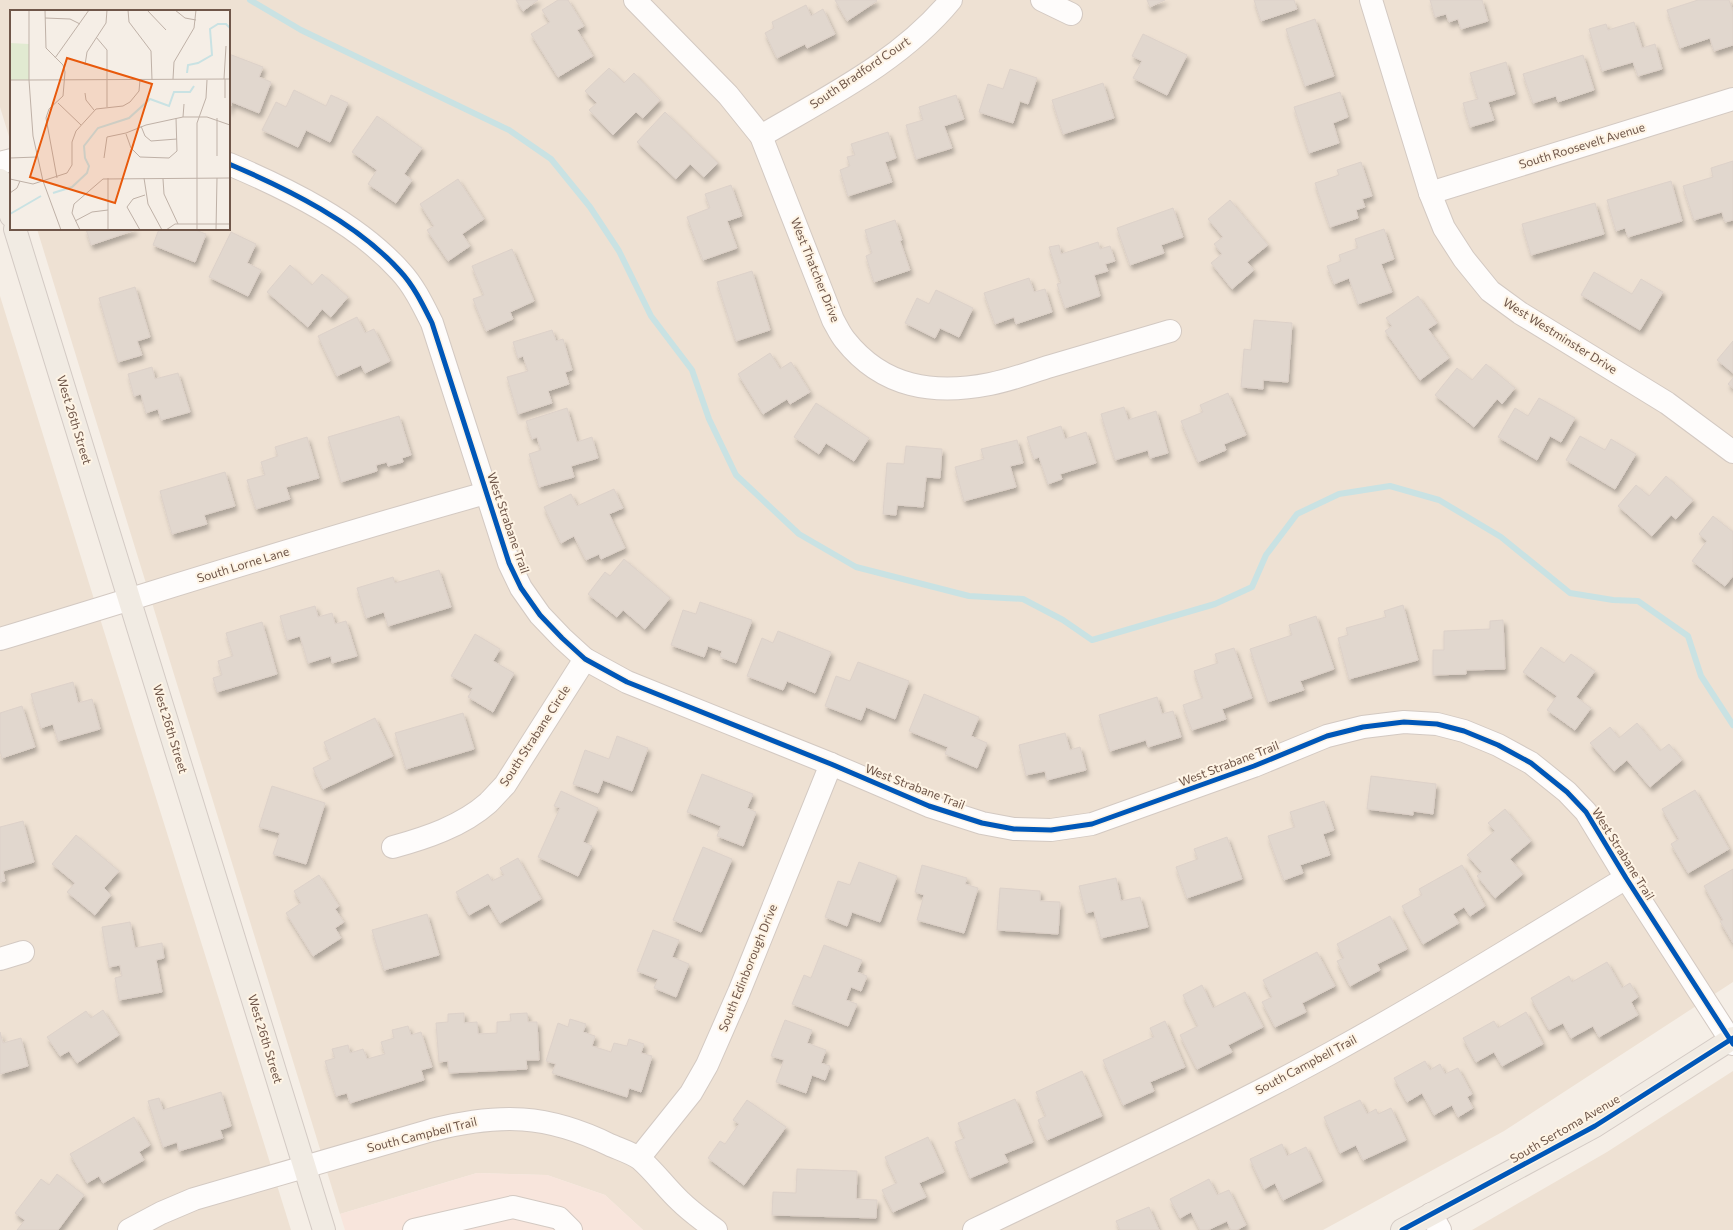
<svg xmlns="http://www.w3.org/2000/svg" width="1733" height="1230" font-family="Commissioner,sans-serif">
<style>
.residential{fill:#eee1d3}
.commercial{fill:#f8e5dc}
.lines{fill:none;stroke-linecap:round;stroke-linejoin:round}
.stream{stroke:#c9e2e3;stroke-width:6}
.building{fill:#e1d7ce;stroke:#ddd1c9;filter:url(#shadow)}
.minor-casing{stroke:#d3c9c2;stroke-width:24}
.major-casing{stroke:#d3cac4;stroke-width:24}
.minor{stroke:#fefcfb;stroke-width:22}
.major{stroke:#f1ebe3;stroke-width:22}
.cycleway-casing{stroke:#fef4e5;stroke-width:8}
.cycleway{stroke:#0057b8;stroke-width:5}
.labels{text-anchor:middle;stroke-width:4;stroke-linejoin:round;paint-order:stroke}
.street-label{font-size:12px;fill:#6f5649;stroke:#fef4e5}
.inset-river{fill:none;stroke:#c9e2e3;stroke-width:2}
.inset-road{fill:none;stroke:#bfb1a7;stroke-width:1}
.view{fill:#e8590c;fill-opacity:0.15;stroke:#e8590c;stroke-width:2}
.inset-edge{fill:none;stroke:#6f5649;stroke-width:2}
</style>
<defs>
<filter id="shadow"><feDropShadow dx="2.5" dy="4.5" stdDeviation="2" flood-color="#0004"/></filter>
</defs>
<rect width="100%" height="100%" fill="#f5eee6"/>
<g class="residential">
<polygon points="0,0 1733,0 1733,982 1504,1131 1323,1230 643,1230 605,1195 547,1175 477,1173 340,1214 37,229 229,229 229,11 11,11 11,143 0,107"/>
<polygon points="0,296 93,596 291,1230 0,1230"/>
<polygon points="1733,1071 1733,1230 1472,1230 1607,1152"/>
</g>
<polygon class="commercial" points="477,1173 547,1175 605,1195 643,1230 345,1230 340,1214"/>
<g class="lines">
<polyline class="stream" points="250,0 301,30 509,130 551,159 590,207 619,251 651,316 692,370 709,419 736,475 799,534 856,567 969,596 1023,599 1063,620 1092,640 1215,604 1252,587 1266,555 1297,514 1339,494 1390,486 1439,500 1501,537 1570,593 1613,600 1638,601 1688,636 1701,676 1733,725"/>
</g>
<g class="building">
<polygon points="516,0 538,0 523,11"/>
<polygon points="558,0 568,0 584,26 577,30 593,56 558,77 531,34 550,22 542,10"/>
<polygon points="835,0 876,0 877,1 847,21"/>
<polygon points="1147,0 1165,0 1150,7"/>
<polygon points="1254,0 1294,0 1297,9 1261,21"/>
<polygon points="1430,0 1482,0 1488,21 1461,29 1458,19 1449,22 1446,14 1435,17"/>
<polygon points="1698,0 1729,0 1733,11 1733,45 1714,51 1710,38 1680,48 1667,10"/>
<polygon points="806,5 811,16 823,9 835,34 807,48 805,44 777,58 765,33 774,28 772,22"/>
<polygon points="1315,19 1334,76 1305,86 1286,29"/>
<polygon points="1634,22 1642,48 1655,44 1662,69 1638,76 1633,62 1602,71 1589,29 1606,24 1608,30"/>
<polygon points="1143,34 1187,55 1167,95 1133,78 1142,61 1132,56"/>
<polygon points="229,54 263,67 259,77 271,82 259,113 232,102 229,111"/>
<polygon points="1583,55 1594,90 1558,102 1556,96 1533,103 1523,74"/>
<polygon points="1506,62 1515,94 1488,102 1494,120 1470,127 1463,103 1478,99 1470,73"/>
<polygon points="609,68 624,83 634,73 660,100 643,118 636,112 613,135 589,110 597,103 585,91"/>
<polygon points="1010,69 1037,78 1028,104 1020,101 1013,123 979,112 988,84 1003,89"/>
<polygon points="1103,83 1114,118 1063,134 1052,100"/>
<polygon points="294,90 326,106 331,95 348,103 330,142 306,130 298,147 262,130 276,102 286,107"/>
<polygon points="1340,92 1348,117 1333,123 1339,143 1309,153 1294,107"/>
<polygon points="956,95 964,119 944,126 952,148 916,159 906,125 923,120 919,107"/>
<polygon points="665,112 718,163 704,177 690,164 676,179 637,142"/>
<polygon points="377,116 422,148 404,174 412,180 396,203 368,184 377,170 352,152"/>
<polygon points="888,132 896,158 885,162 892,182 848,196 840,170 850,166 847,157 855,155 851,144"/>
<polygon points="1733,161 1733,220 1725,222 1722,212 1694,220 1683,186 1713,177 1711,168"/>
<polygon points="1361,162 1372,196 1362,199 1365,207 1356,210 1358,218 1330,227 1315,183 1339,175 1337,170"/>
<polygon points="458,179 484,219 462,234 470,246 448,261 427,230 434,226 420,204"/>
<polygon points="1671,181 1682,221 1628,237 1625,228 1616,231 1607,200"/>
<polygon points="731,185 742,216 727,221 737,248 703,260 687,217 710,208 705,194"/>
<polygon points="1230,200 1268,245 1247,262 1254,270 1232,289 1211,263 1222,254 1214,244 1223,237 1208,219"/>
<polygon points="1595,203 1604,234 1531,255 1522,224"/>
<polygon points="1173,208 1183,237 1161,245 1164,253 1130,265 1117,228"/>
<polygon points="895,220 902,240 900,241 910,270 874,282 866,256 872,253 865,230"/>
<polygon points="86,229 135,229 135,230 91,245"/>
<polygon points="159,229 193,229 206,234 195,262 153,245"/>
<polygon points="1384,229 1394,259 1381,264 1392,292 1358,304 1349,278 1334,284 1327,266 1341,261 1339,255 1358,248 1355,239"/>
<polygon points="231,232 256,244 247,263 261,270 248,296 209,277"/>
<polygon points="1098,242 1100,249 1110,246 1115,261 1105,264 1108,271 1094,275 1100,296 1065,308 1057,284 1061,283 1049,247 1059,245 1061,254"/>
<polygon points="512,249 534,301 510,312 513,319 486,331 473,299 484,295 472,266"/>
<polygon points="290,265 312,285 322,274 348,297 331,317 322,309 308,327 267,292"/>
<polygon points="752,271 770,330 736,341 717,282"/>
<polygon points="1594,272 1632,294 1641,279 1663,292 1640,330 1581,295"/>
<polygon points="1029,278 1034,292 1045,289 1052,312 1016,324 1014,317 995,324 984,293"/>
<polygon points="135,287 150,337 137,341 142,355 118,362 99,298"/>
<polygon points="936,290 973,308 959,337 940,328 935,338 905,323 917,298 929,304"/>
<polygon points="1418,296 1437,323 1428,329 1449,358 1420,380 1385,331 1392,326 1386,318"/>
<polygon points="357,317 365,333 374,329 390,361 365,373 361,365 337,376 318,336"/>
<polygon points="1254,320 1292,323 1288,382 1263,380 1263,389 1241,387 1244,349 1251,350"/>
<polygon points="552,330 556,341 563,339 572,370 565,372 569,384 548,391 552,403 518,414 507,377 528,371 523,356 518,358 513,342"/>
<polygon points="1733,341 1733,373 1717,360"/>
<polygon points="770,353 780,369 791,362 810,392 790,404 787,399 763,414 738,374"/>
<polygon points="1486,364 1515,388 1502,404 1497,399 1474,427 1435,395 1457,368 1472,380"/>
<polygon points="152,367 155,379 178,373 190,412 161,420 158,409 146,413 141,394 134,396 128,374"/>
<polygon points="1733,378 1733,388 1728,384"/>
<polygon points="1228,393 1246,435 1224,444 1226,450 1198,462 1181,421 1203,412 1200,405"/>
<polygon points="1539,398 1575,418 1561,442 1550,436 1537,460 1498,437 1515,408 1528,416"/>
<polygon points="816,403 869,438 854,461 826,443 819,454 794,437"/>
<polygon points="1124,407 1128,420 1156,411 1168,453 1150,458 1148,450 1115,460 1101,414"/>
<polygon points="567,408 577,442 592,437 598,458 571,466 574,477 539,487 529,454 541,450 537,437 532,439 526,421"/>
<polygon points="399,416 411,455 402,458 403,462 388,466 387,462 376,465 377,471 341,482 328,437"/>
<polygon points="1061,426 1065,439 1086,432 1096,463 1060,474 1062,479 1048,484 1039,457 1034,459 1027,437"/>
<polygon points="1580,436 1605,450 1611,439 1636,454 1615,489 1566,460"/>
<polygon points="307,437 319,478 286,487 290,499 256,509 247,480 265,475 261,462 278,456 275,447"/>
<polygon points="1017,440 1023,463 1010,466 1016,487 964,501 955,467 984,459 981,449"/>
<polygon points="906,446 942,449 940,478 926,477 923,507 897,505 896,515 883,514 887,463 904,464"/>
<polygon points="225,472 235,506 204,515 207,524 172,534 160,491"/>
<polygon points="1666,476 1693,500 1676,519 1671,515 1652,536 1618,506 1636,485 1649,496"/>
<polygon points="614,489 623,508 609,514 625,548 601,559 599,554 586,560 574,536 561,543 544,507 571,494 577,506"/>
<polygon points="1713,516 1733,532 1733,576 1725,586 1692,561 1707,541 1699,534"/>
<polygon points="624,559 670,598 645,629 623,610 617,617 588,594 605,572 610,576"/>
<polygon points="439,570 451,607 388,626 384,612 366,618 357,588 393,577 395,583"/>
<polygon points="700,602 752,620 736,663 720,657 722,651 708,646 704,657 671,645 683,610 696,614"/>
<polygon points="1403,605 1418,660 1349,679 1338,638 1348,635 1346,628 1386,617 1384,611"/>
<polygon points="315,606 318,617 332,613 335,624 346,621 357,656 332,663 331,656 308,663 300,636 287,640 280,616"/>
<polygon points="1316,616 1334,669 1300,681 1304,690 1268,702 1250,649 1292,635 1289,625"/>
<polygon points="1503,620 1505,669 1466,670 1466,674 1433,675 1433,650 1444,650 1444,631 1490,629 1490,621"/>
<polygon points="262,622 277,674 217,692 213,678 222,675 218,661 233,656 226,633"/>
<polygon points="778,631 831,652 815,693 787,681 783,690 747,676 762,638 773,643"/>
<polygon points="475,634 500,649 493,661 514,673 493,712 468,697 473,688 451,676"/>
<polygon points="1541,647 1564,663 1571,654 1595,671 1576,697 1591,708 1575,730 1547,710 1557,696 1523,672"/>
<polygon points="1234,648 1252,698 1222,709 1226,719 1192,730 1183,705 1203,698 1194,671 1218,663 1215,654"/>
<polygon points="858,662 909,681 895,719 866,707 861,720 825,706 836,676 850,681"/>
<polygon points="73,682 78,703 92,699 100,729 58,741 53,724 41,728 31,694"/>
<polygon points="924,694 979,717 971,736 987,743 977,768 945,754 948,747 909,731"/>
<polygon points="1157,697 1162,714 1173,711 1181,737 1148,747 1146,740 1110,751 1099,715"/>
<polygon points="22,706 35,747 2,758 0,751 0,713"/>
<polygon points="463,713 474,749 406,769 395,733"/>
<polygon points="375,718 393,756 323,789 313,768 331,759 324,742"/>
<polygon points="1637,723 1660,751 1669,744 1682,760 1650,787 1627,760 1614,771 1590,743 1610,727 1619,738"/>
<polygon points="1065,733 1070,750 1080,747 1086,770 1047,780 1045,771 1026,775 1019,745"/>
<polygon points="617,736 648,748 632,791 603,780 598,793 573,784 585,750 609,759"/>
<polygon points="702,774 753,794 747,808 756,812 743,846 717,836 721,826 687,812"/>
<polygon points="1371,776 1436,784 1433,814 1413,811 1413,815 1367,809"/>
<polygon points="272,786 325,803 306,864 273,854 280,833 259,827"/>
<polygon points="1695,790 1729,849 1688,873 1671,844 1679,839 1662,809"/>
<polygon points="561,791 598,808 583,842 592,846 578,876 538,857 560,808 554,806"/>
<polygon points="1324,801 1334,830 1323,834 1330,855 1300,865 1303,873 1284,880 1268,836 1295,827 1290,812"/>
<polygon points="1505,809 1531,841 1510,859 1523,874 1495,898 1477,876 1482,872 1467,855 1495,831 1488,823"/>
<polygon points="23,821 34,862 3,871 5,881 0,882 0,827"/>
<polygon points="76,835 119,871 104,888 111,895 95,915 67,892 75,883 52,864"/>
<polygon points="1227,837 1242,879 1187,898 1176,867 1198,859 1194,849"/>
<polygon points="703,847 732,859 701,932 673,920"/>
<polygon points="518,858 541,899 500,923 489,904 469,915 456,892 488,874 492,881 504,875 500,868"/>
<polygon points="859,862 897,876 880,922 852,912 847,926 825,917 838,881 850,885"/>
<polygon points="922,865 967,878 965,884 978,888 964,933 917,920 924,895 915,892"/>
<polygon points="1462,865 1485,906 1470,916 1464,907 1453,914 1459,923 1423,944 1402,906 1422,895 1419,889"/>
<polygon points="1733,869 1733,943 1720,921 1723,920 1704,886"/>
<polygon points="319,875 339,906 335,909 344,922 335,928 341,938 313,956 286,913 301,903 294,891"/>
<polygon points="1116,878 1121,901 1140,897 1148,927 1101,938 1094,911 1086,913 1079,886"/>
<polygon points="1000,888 1040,891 1040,901 1060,902 1058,934 997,930"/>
<polygon points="427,914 439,955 384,970 372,930"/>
<polygon points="1390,916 1407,949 1377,964 1380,970 1350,986 1337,961 1344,958 1337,944"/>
<polygon points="130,922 135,948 162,943 164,958 156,960 162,992 119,1000 115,978 122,976 120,965 109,967 102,927"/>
<polygon points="653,930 679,940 672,957 689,964 676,997 654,988 658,979 637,971"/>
<polygon points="824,945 862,960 857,972 867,976 861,991 851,987 846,1000 857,1004 848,1026 792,1004 804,975 811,978"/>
<polygon points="1317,952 1335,986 1302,1003 1306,1012 1275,1027 1262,1002 1272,997 1263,980"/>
<polygon points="1607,962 1622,988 1630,983 1638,997 1631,1002 1638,1015 1599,1037 1593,1026 1571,1038 1563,1023 1549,1030 1531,998 1569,976 1572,982"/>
<polygon points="1202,985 1213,1008 1245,992 1263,1027 1228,1045 1232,1052 1197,1069 1180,1035 1198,1026 1183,995"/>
<polygon points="103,1010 119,1035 77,1063 69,1051 60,1056 47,1037 86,1011 91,1018"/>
<polygon points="1526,1012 1543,1044 1502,1066 1494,1052 1476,1062 1463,1038 1494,1021 1498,1028"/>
<polygon points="464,1013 464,1023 477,1022 478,1034 497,1033 497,1022 511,1021 510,1014 527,1013 528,1022 537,1022 539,1060 526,1060 527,1069 449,1073 448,1061 439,1062 436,1023 448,1022 448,1014"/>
<polygon points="570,1019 586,1024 583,1032 595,1036 592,1046 611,1052 614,1043 627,1046 629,1039 644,1044 641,1053 652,1056 641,1092 629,1088 627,1097 552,1073 556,1064 546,1061 558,1023 568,1027"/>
<polygon points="785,1020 812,1030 807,1043 826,1050 821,1063 830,1066 825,1080 812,1075 806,1093 776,1082 784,1060 771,1056"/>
<polygon points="1165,1021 1185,1067 1150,1082 1154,1091 1123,1105 1103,1060 1154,1037 1150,1028"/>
<polygon points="408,1026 411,1035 421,1032 432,1067 421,1070 424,1080 350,1103 347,1093 336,1096 325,1061 335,1058 332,1049 348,1045 350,1053 363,1049 367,1059 385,1054 381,1042 394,1038 392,1030"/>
<polygon points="0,1032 3,1043 21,1038 28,1066 0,1074"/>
<polygon points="1425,1061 1430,1070 1440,1064 1445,1074 1458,1068 1472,1094 1467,1097 1473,1108 1458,1117 1452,1105 1434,1115 1422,1093 1407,1102 1394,1078"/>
<polygon points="1082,1071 1102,1116 1047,1140 1038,1120 1046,1116 1036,1092"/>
<polygon points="221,1092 231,1126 220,1130 223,1138 179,1151 177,1142 163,1147 148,1101 159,1098 163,1110"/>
<polygon points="1015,1099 1033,1142 1004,1154 1008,1162 970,1178 955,1142 965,1138 958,1123"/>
<polygon points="747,1100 786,1127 744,1185 708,1158 720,1141 725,1144 739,1124 733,1120"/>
<polygon points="1360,1100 1367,1114 1376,1109 1378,1114 1391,1108 1406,1140 1363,1160 1356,1145 1340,1153 1324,1117"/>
<polygon points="134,1117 150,1145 139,1152 144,1160 103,1183 99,1176 87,1183 70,1154"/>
<polygon points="928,1137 944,1172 919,1183 926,1197 893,1212 882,1190 897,1183 885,1157"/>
<polygon points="1282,1144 1287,1156 1306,1147 1322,1181 1283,1200 1275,1183 1264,1189 1250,1159"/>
<polygon points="797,1169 857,1171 856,1199 877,1200 876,1218 772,1215 773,1192 796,1193"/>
<polygon points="57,1174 84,1195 58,1230 17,1230 25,1220 15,1213 41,1179 49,1185"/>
<polygon points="1209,1179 1217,1195 1229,1190 1246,1225 1237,1230 1231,1230 1227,1221 1208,1230 1200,1230 1191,1212 1180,1218 1170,1199"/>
<polygon points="1149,1207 1159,1230 1120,1230 1116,1221"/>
</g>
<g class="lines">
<defs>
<g id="minor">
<path d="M 635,0 L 728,95 L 761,136 L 833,320 C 837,327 840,334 845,340 C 883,388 934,395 990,384 C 1011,380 1031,372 1051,366 C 1091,354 1130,343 1170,331"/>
<polyline points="1042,0 1071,14"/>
<polyline points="1371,0 1430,193 1444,228 1464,259 1490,291 1520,313 1667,403 1733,452"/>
<path d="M 761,136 C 827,97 901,61 951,0"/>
<polyline points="0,163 11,160"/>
<path d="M 229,164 C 288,189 357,223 400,271 C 414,286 423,305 432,323 L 509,563 L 521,588 L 540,615 L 562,638 L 585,659 L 627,682 L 831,764 L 929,806 L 982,823 L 1014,829 L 1051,830 L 1092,824 L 1254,766 L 1327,736 L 1363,727 L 1404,722 L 1437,724 L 1464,731 L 1498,745 L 1531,763 L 1567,792 L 1586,812 L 1626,878 L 1733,1044"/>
<polyline points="1430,193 1733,99"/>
<path d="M 0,639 C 162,590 323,538 486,493"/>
<path d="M 393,847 C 426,838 462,826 488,803 C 494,797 499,791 505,785 L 585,659"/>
<polyline points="0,959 23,952"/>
<polyline points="639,1158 691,1093 707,1065 739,992 831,764"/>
<polyline points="1431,1214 1440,1230"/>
<path d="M 129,1230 L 161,1213 L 194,1199 L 432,1130 C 500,1113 547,1114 610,1145 C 619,1149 632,1153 640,1159 C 655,1172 666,1188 680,1201 C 691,1212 704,1221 716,1230"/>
<polyline points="414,1230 513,1207 559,1218 571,1230"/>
<path d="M 974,1230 C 1094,1172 1215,1117 1331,1053 C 1431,998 1529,937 1626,878"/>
</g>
<g id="major">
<polyline points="0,180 11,216"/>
<polyline points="15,229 324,1230"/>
<polyline points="1402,1230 1595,1126 1733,1038"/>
</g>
</defs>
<use href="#minor" class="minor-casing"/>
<use href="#major" class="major-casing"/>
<use href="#minor" class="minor"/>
<use href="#major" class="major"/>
<defs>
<g id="cycleway">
<path d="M 229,164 C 288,189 357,223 400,271 C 414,286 423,305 432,323 L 509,563 L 521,588 L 540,615 L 562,638 L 585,659 L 627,682 L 831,764 L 929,806 L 982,823 L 1014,829 L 1051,830 L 1092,824 L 1254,766 L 1327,736 L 1363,727 L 1404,722 L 1437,724 L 1464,731 L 1498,745 L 1531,763 L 1567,792 L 1586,812 L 1626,878 L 1733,1044"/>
<polyline points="1402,1230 1595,1126 1733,1038"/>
</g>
</defs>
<use href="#cycleway" class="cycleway-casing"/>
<use href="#cycleway" class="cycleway"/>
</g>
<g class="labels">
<g class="street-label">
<text transform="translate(860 73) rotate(-34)" y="4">South Bradford Court</text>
<text transform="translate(1582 146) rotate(-17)" y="4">South Roosevelt Avenue</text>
<text transform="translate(815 270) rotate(68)" y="4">West Thatcher Drive</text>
<text transform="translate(1560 336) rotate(32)" y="4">West Westminster Drive</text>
<text transform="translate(74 420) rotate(73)" y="4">West 26th Street</text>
<text transform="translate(508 523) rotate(71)" y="4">West Strabane Trail</text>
<text transform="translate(243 565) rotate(-17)" y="4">South Lorne Lane</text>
<text transform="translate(170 729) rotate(73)" y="4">West 26th Street</text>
<text transform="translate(535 736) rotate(-57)" y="4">South Strabane Circle</text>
<text transform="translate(1229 764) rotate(-21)" y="4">West Strabane Trail</text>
<text transform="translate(915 787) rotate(21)" y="4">West Strabane Trail</text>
<text transform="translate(1623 854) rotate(58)" y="4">West Strabane Trail</text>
<text transform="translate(748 968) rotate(-68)" y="4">South Edinborough Drive</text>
<text transform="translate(265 1039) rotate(73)" y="4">West 26th Street</text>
<text transform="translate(1306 1065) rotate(-28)" y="4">South Campbell Trail</text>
<text transform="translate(1565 1129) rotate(-30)" y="4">South Sertoma Avenue</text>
<text transform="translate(422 1135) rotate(-14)" y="4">South Campbell Trail</text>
</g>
</g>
<g transform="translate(10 10)">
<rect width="220" height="220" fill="#f5eee6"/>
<path d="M 0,33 L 19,34 L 19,70 L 0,70 Z" fill="#e1ead1"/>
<path class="inset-river" d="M 177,63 L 178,55 L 188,53 L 202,45 L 200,19 L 208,14 L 216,14 L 220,18M 43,183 L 62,177 L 77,163 L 79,156 L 75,148 L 74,136 L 88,118 L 119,108 L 140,89 L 159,96 L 164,82 L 180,82 L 184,76M 0,204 L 31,186"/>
<path class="inset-road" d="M 19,0 L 19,70 L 23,126 L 33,171 L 51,220M 35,0 L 36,38 L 53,55 L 55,62 L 53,86 L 39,99 L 36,108 L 47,168M 118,0 L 119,12 L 141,41 L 142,70M 137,0 L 156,20M 165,0 L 175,8 L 186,10M 35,8 L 60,9 L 70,14M 86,27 L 97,40 L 97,97M 45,48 L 79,0M 75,55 L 77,42 L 96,13 L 97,0M 163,69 L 164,52 L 184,18 L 186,0M 214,69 L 216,36M 215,69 L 215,88M 0,70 L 19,70M 19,70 L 220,69M 75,83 L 76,90 L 84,100M 48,93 L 71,115M 173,107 L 174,94M 207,108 L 207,146M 131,116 L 135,126 L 141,131 L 167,129M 116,124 L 121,138 L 130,147 L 159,148 L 167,141 L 166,108M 0,148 L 27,147M 94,148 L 97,127 L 116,123 L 136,115 L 173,107 L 197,107 L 220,115M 98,168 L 98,220M 134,168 L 138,194 L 152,220M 0,169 L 23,174 L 57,163 L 62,155 L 62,132 L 66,121 L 86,99 L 113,96 L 120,92 L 129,81 L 130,70M 153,169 L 154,184 L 168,214M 0,183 L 7,178 L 10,171M 65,211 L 82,202 L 98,200M 70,220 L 62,203 L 64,194 L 93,169 L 220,168M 130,220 L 117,197 L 123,189 L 135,185M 156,220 L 165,214 L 220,214M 187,220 L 187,113 L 196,88 L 197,70M 206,220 L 207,168"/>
<path class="view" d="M 57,48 L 142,74 L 105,193 L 20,167 Z"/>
<rect width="220" height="220" class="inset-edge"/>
</g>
</svg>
